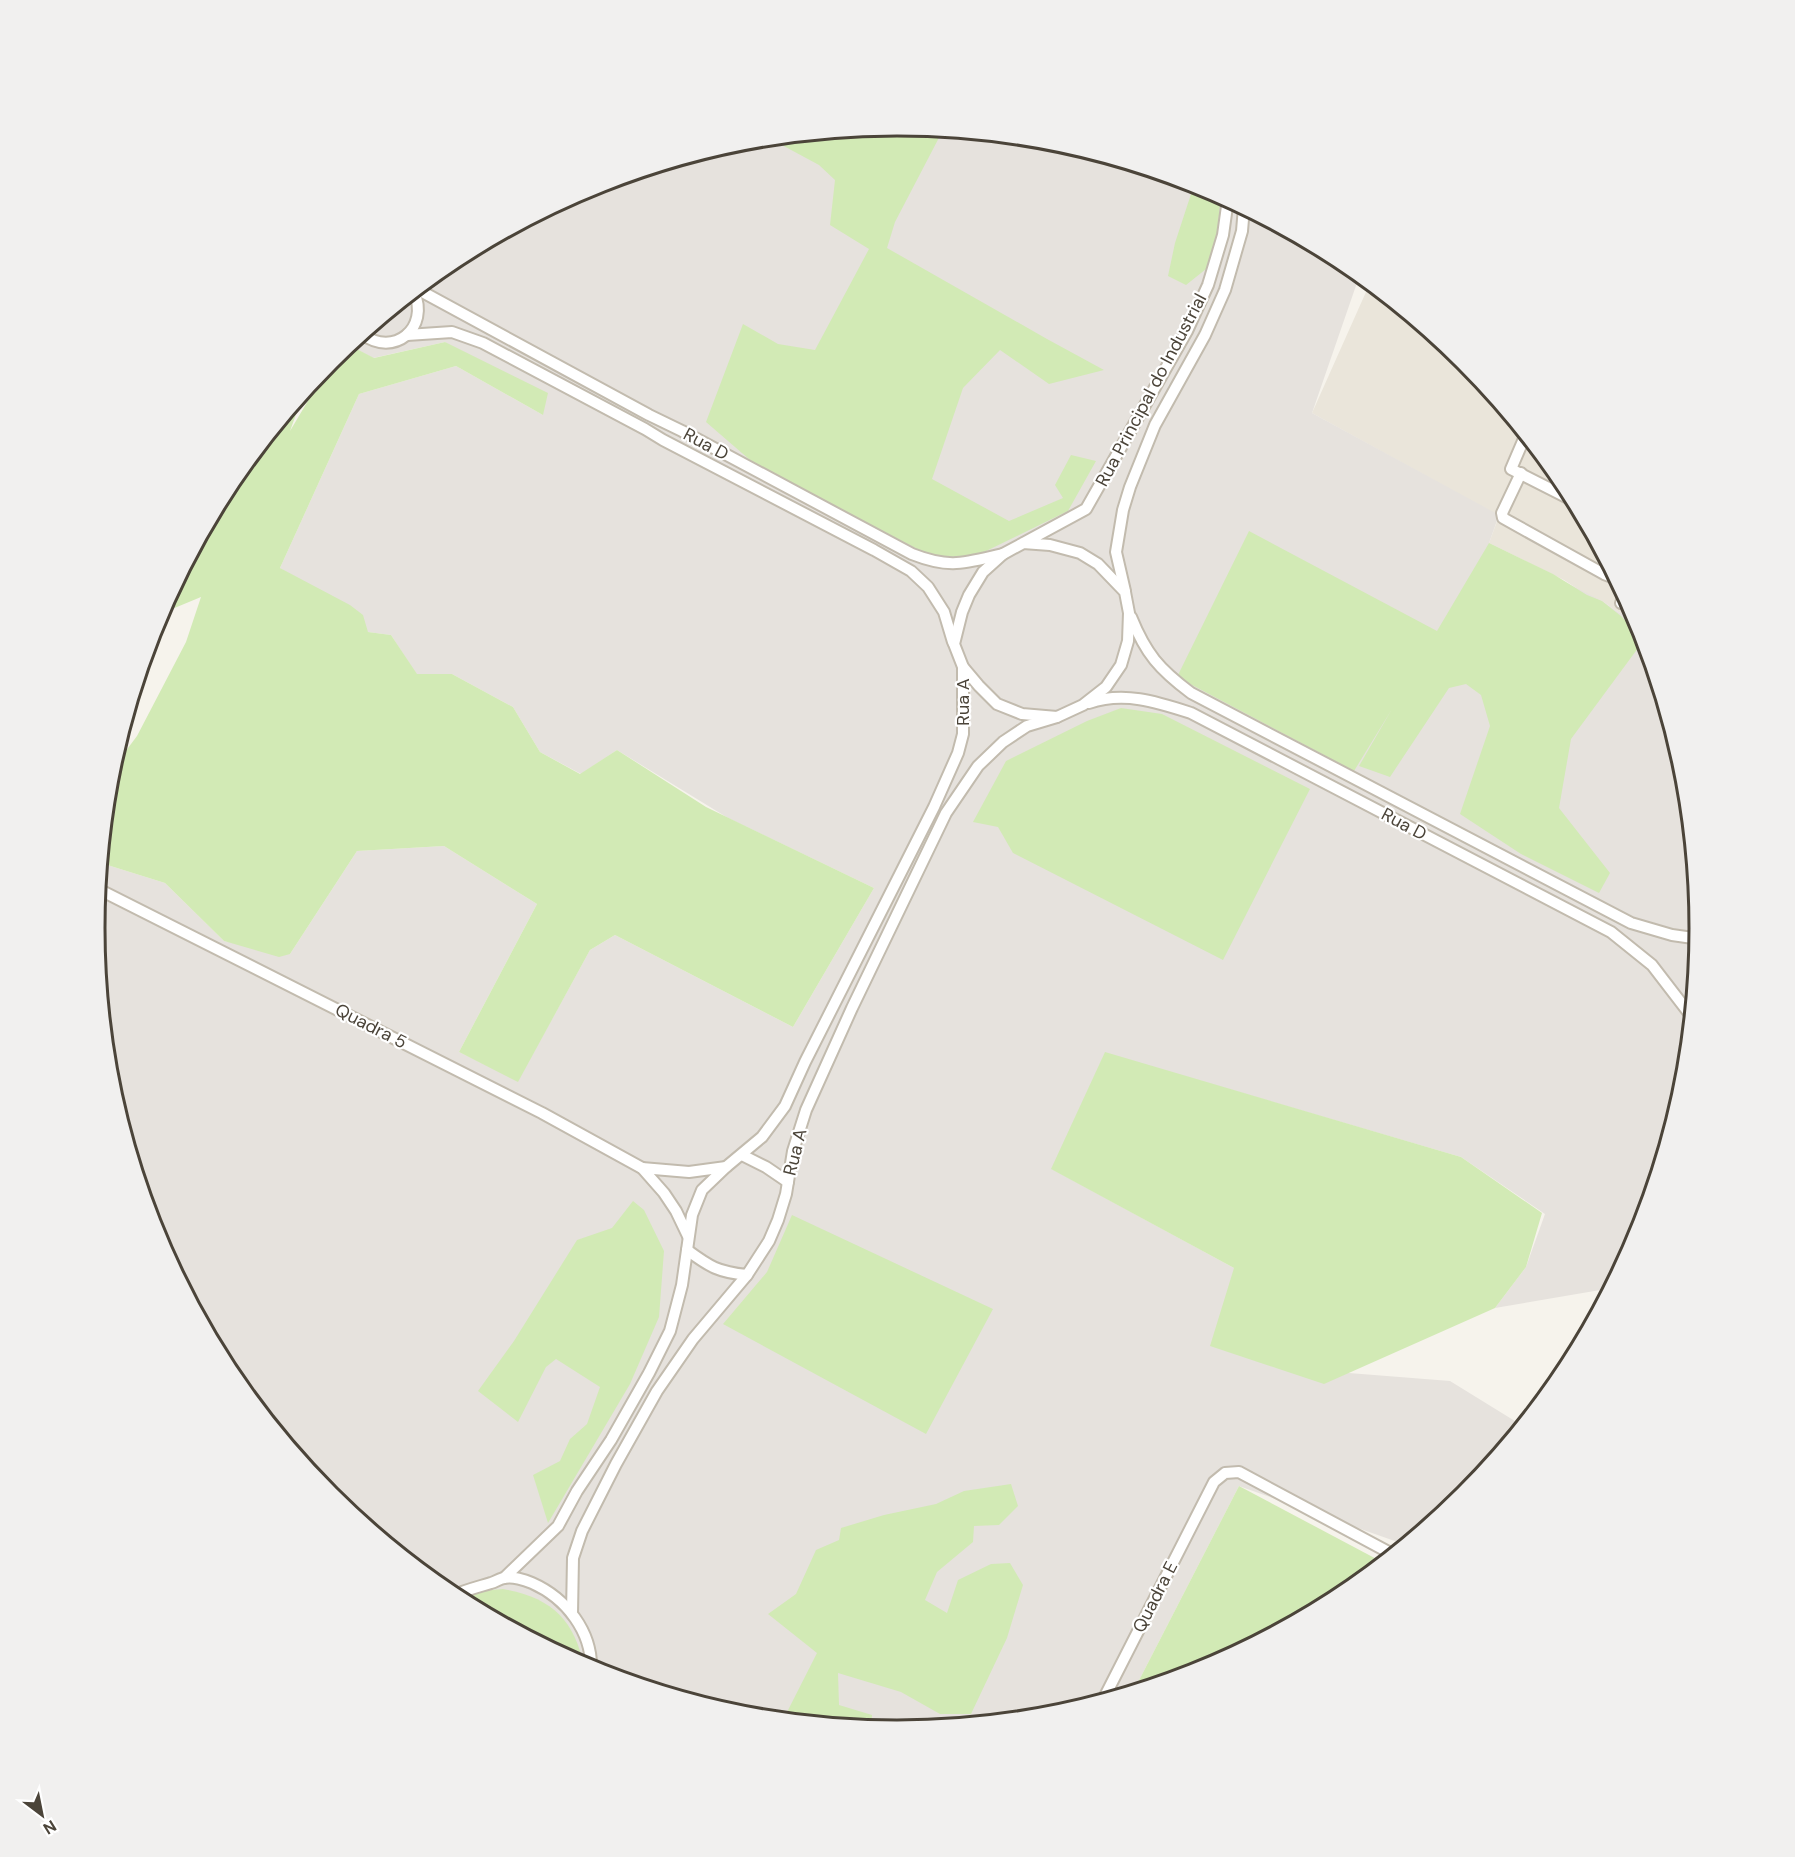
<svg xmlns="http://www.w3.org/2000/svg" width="1795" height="1857" font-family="'DM Sans',sans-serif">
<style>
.residential{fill:#eae5da}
.industrial{fill:#e6e2dd}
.green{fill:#d2eab5}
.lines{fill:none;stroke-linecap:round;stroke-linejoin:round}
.street-casing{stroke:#c2bbae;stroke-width:14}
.street{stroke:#fff;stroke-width:10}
.labels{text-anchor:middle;stroke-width:4.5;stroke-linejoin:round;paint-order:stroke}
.street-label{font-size:18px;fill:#4b4439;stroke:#fff}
.rim{fill:none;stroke:#4b4439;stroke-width:3}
</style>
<rect width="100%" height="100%" fill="#f6f3ec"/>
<polygon class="residential" points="1370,283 1466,361 1565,483 1639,620 1618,612 1602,601 1587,595 1564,580 1489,543 1499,516 1312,413"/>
<g class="industrial">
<polygon points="898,126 1054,141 1205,187 1344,261 1360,274 1312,413 1499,515 1489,543 1602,601 1618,612 1639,620 1685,772 1700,929 1685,1085 1639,1236 1612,1288 1495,1308 1526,1267 1545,1214 1461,1157 1105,1053 1052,1169 1234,1268 1273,1367 1450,1381 1523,1426 1465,1497 1406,1545 1239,1486 1133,1692 1054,1716 897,1731 741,1716 590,1670 451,1596 329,1496 230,1374 155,1235 110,1085 95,929 101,863 165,883 224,941 290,954 357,851 444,846 537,904 459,1052 518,1081 590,950 615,935 793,1027 874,888 728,818 617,750 581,774 540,752 513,707 452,674 417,675 391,635 368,632 280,568 359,394 456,366 543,415 445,342 373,358 349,345 452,261 591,186 741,141"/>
<polygon points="116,753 122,756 110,809 101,863 110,772"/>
</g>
<g class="green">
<polygon points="898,126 943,130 895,222 887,248 1047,339 1104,370 1049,384 1000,350 963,388 932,479 1009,521 1063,498 1055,485 1071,455 1096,461 1068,511 980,554 957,560 927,554 757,466 706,422 743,324 778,344 815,350 869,249 830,225 835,180 819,165 780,144 738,147 731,144 741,141"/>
<polygon points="1192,183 1205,187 1221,195 1216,245 1206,269 1186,285 1168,276 1175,243 1192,191"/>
<polygon points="445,342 548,393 543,415 456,366 359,394 280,568 350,605 363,615 368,632 391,635 417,674 452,674 513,707 540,752 580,774 617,750 706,807 874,888 793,1027 615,935 590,950 518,1082 459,1052 537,904 444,846 357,851 290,954 279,957 224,941 165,883 101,863 110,809 122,756 137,736 186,642 201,597 160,614 230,482 304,392 290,431 334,357 349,345 374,358"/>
<polygon points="1249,531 1437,631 1489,543 1553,574 1587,595 1602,601 1621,616 1644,640 1571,739 1559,808 1610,873 1599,893 1521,854 1460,814 1490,726 1481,695 1466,684 1449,688 1390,777 1359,766 1392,709 1354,771 1177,677"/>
<polygon points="1121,708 1162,714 1310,789 1223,960 1013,853 998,827 973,822 1006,761 1087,721"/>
<polygon points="1105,1052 1461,1157 1542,1213 1526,1267 1495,1308 1324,1384 1210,1346 1234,1268 1051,1169"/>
<polygon points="633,1201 644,1210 664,1251 659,1317 630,1384 548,1523 533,1475 560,1461 570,1439 587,1424 600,1387 556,1359 546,1367 518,1422 478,1391 514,1341 577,1240 612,1228"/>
<polygon points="792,1215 993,1309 926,1434 723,1324 767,1272"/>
<polygon points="1011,1484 1018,1506 999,1525 974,1526 973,1542 937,1572 925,1600 947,1613 958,1580 991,1564 1010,1563 1023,1585 1007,1638 971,1714 940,1714 901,1692 838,1673 839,1705 872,1715 871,1729 783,1720 817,1653 768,1614 796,1594 816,1550 839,1540 841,1528 884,1515 936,1504 964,1491"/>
<polygon points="1239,1486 1384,1563 1343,1596 1204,1670 1133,1692"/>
<path d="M 503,1589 C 551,1597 575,1620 584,1667 L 458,1600 C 473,1592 487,1590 503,1589 Z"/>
</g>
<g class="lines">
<defs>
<g id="street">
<path d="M 417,289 L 649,415 L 682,431 L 912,554 C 950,569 964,563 1003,554"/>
<path d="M 362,334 C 394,358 430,328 414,292"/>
<polyline points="407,335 452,332 483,343 645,429 663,440 874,550 911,571 928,587 944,612 953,642"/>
<polyline points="1526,434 1511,469 1576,502"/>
<polyline points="1521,473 1502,513 1503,518 1604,574 1617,579"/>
<polyline points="1023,543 1050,545 1080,553 1098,564 1125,592 1129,613 1128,641 1121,665 1106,687 1083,705 1057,717 1022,714 997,704 979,686 963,667 954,644 962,612 969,595 983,572 1003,554 1086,509 1187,331 1208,285 1223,235 1228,199"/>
<polyline points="1125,591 1116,552 1123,510 1130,487 1155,425 1205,335 1225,290 1242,231 1244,207"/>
<polyline points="1621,603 1625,594"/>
<path d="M 1131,617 C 1146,654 1159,669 1191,693 L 1631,923 L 1672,935 L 1700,939"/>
<path d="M 1089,703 C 1124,691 1157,702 1191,713 L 1611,932 L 1652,965 L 1692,1017"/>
<polyline points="98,889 542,1113 642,1168 664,1193 676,1211 688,1236"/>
<polyline points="742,1155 766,1167 788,1182"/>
<polyline points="642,1168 689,1172 726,1167"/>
<path d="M 687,1250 C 710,1267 718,1272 747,1275"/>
<polyline points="505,1577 558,1526 577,1491 611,1440 649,1373 670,1331 682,1285 692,1215 702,1190 726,1167 762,1137 785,1106 805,1062 934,807 958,753 963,734 963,667"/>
<path d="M 452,1596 C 465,1590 478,1587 491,1583 C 496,1582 500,1578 505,1578 C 512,1576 525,1580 532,1583 C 566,1598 593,1632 591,1671"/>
<polyline points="572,1613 573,1558 582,1531 616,1464 657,1391 693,1339 747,1275 769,1241 778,1220 786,1194 793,1151 806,1110 852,1008 946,813 978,766 1003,742 1027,726 1057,717"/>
<polyline points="1102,1702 1214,1482 1225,1473 1239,1472 1394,1555"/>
</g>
</defs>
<use href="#street" class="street-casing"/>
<use href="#street" class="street"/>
</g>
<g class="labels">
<g class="street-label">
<text transform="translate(1151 390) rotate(-62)" y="6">Rua Principal do Industrial</text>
<text transform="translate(706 444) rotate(28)" y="6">Rua D</text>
<text transform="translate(963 702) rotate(-90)" y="6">Rua A</text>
<text transform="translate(1404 824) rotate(28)" y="6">Rua D</text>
<text transform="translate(371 1026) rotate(27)" y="6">Quadra 5</text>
<text transform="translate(795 1152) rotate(-76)" y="6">Rua A</text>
<text transform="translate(1155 1597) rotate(-63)" y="6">Quadra E</text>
</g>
</g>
<path d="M0 0H1795V1857H0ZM105 928a792 792 0 1 1 1584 0a792 792 0 1 1-1584 0Z" fill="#f1f0ef" fill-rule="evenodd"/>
<path class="rim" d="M105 928a792 792 0 1 1 1584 0a792 792 0 1 1-1584 0Z"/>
<g transform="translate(42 1815) rotate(148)" stroke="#ffffff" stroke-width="4.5" paint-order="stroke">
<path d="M0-4.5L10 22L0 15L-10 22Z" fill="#4b4439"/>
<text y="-9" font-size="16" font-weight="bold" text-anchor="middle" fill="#4b4439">N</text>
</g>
</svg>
